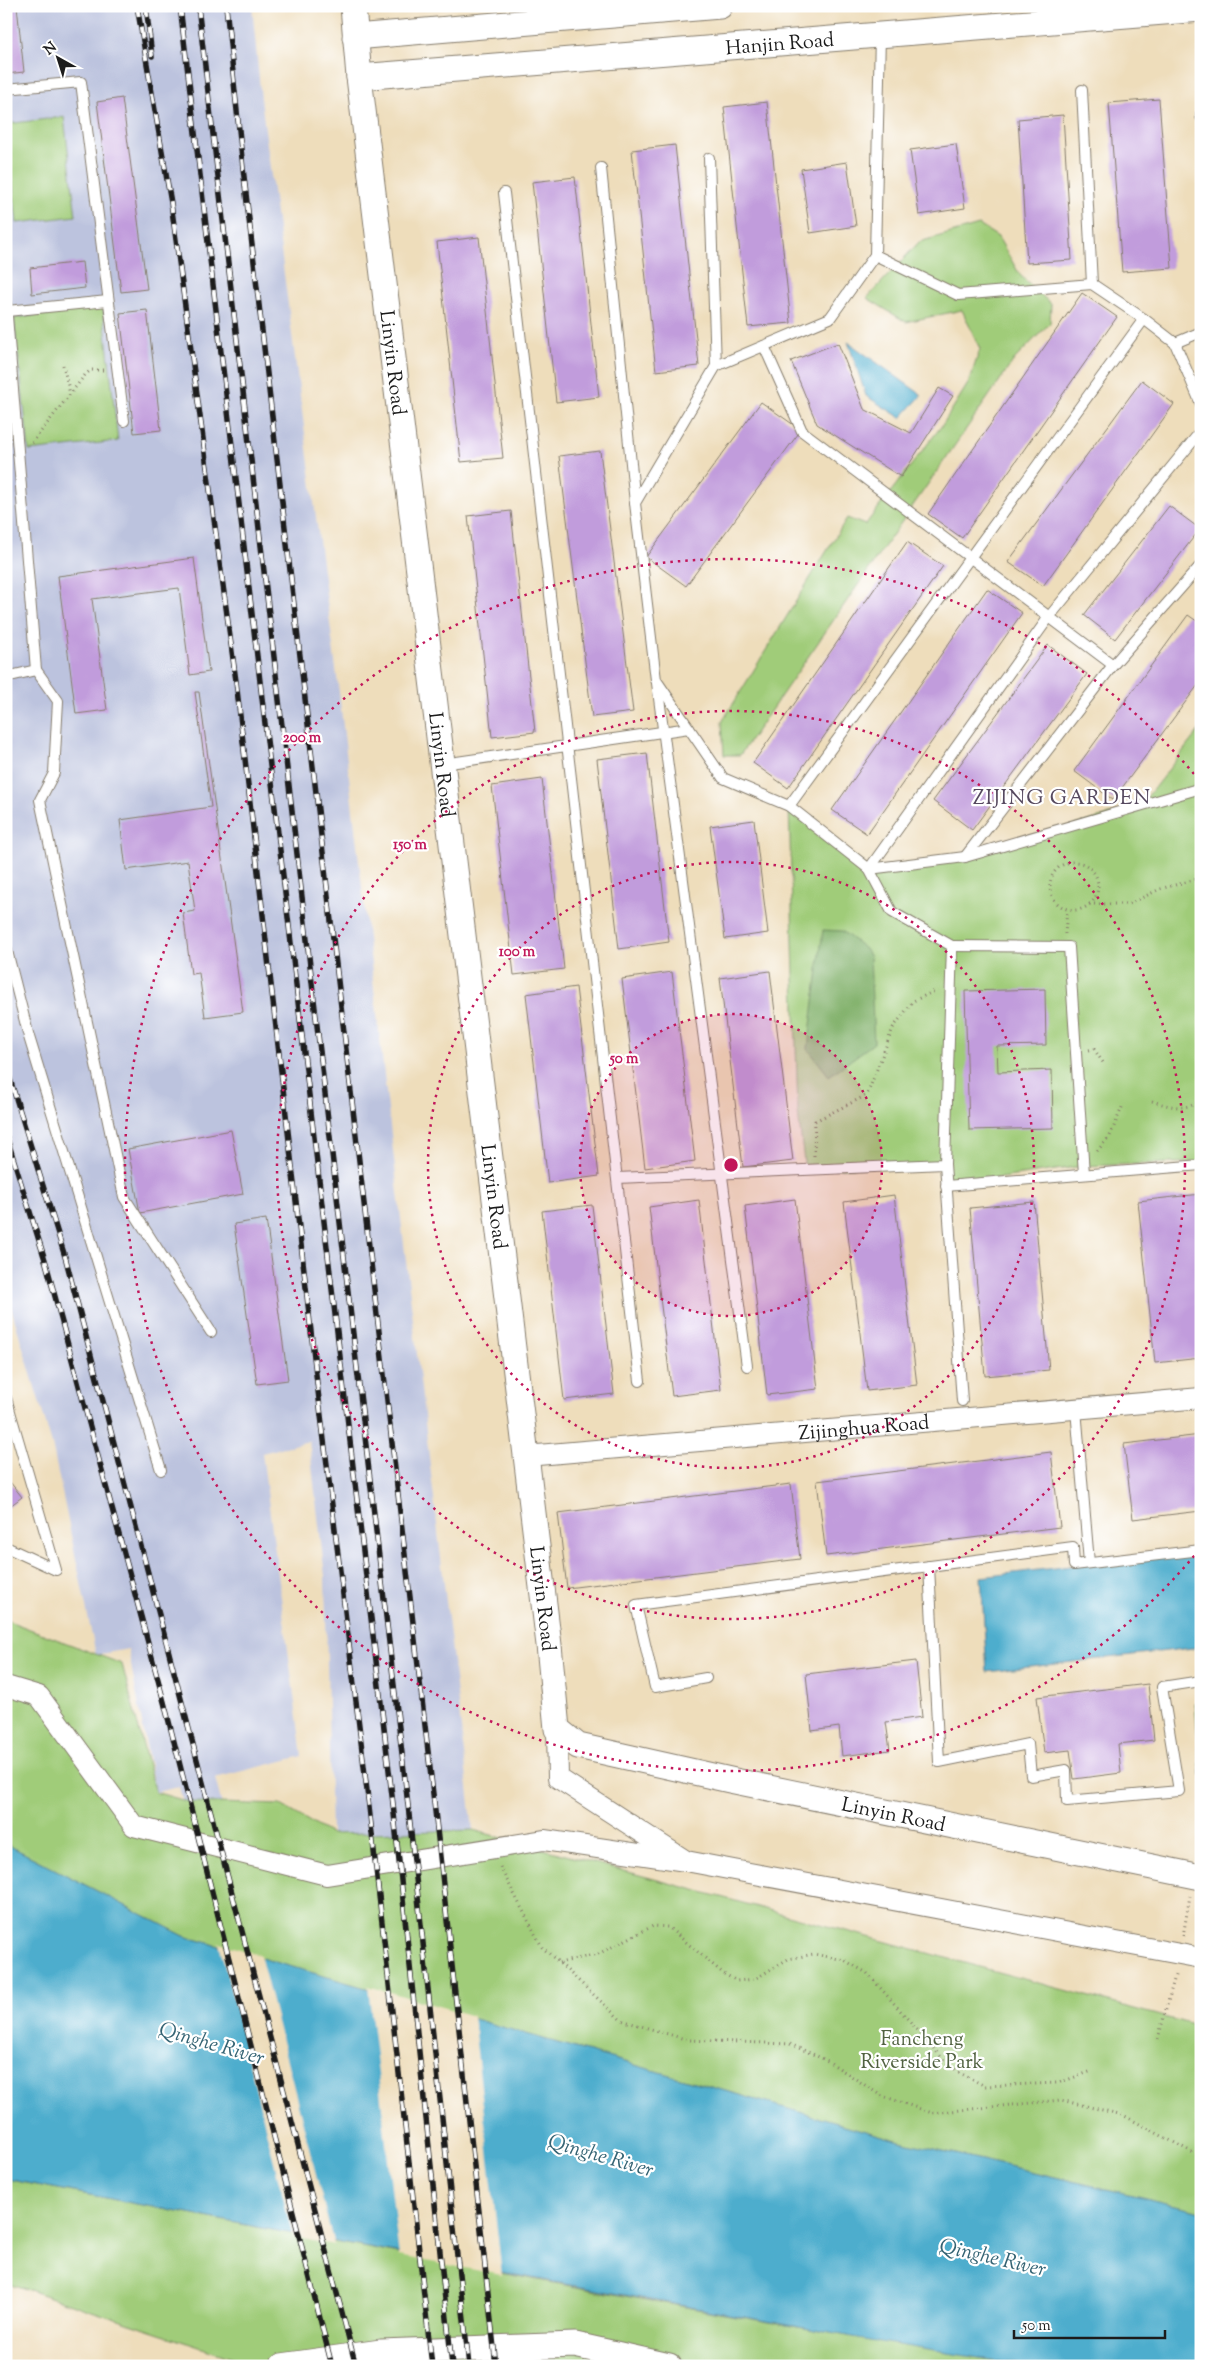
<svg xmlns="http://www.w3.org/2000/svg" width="1207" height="2372" font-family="'Sorts Mill Goudy',serif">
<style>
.industrial{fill:#bcc3de}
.green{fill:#a0cc79;stroke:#5e744a}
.forest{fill:#80b069;stroke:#4e6642}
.water{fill:#4eadcd;stroke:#356474}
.pier{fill:#edb}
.building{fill:#c19cdc}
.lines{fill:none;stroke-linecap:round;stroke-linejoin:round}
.service-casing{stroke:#857c6c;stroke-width:12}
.minor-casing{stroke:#857c6c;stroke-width:22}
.tertiary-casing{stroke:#857c6c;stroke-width:27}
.path{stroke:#857c6c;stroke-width:3;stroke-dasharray:1 4;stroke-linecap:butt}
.service{stroke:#fff;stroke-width:10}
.minor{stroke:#fff;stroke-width:20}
.tertiary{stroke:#fff;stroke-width:25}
.rail-casing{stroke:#1c1c1c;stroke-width:5.5}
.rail{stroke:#fff;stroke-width:4;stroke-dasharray:11;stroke-linecap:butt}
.ring{fill:none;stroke:#c2185b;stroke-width:2.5;stroke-dasharray:2.5 5}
.labels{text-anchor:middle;stroke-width:4.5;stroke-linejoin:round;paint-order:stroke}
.street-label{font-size:20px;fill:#1c1c1c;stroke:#fff}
.park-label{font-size:20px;fill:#516241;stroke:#fff}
.neighbourhood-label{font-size:21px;letter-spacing:1px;fill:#56495f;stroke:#fff}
.water-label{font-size:21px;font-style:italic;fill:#356474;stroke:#fff}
.centre{fill:#c2185b;stroke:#fff;stroke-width:2.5}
.ring-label{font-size:15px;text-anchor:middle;font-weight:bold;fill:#c2185b;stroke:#fff;stroke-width:4.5;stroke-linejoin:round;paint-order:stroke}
</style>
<rect width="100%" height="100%" fill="#fff"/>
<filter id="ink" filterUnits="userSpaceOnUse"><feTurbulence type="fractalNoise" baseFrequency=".02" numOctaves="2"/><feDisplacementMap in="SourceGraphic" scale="10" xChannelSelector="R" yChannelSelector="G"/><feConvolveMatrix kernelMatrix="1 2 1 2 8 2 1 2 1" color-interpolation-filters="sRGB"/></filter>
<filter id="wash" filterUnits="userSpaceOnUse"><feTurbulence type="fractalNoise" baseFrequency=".0096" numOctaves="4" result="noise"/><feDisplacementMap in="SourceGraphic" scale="20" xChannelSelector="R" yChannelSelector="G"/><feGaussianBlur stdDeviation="1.12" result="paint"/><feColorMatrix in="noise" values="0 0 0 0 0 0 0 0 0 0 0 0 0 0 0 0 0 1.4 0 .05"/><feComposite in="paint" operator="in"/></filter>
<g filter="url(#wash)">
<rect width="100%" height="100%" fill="#edb"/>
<polygon class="industrial" points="6,6 252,6 261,99 339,692 473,1830 454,1846 353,1856 331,1834 325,1576 309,1441 262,1453 302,1756 215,1778 365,2366 326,2366 179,1787 155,1792 128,1649 96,1655 52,1444 6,1291"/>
<g class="green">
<polygon points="64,117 76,216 17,223 6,124"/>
<polygon points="979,225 998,237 1020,275 1051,304 1050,323 1014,360 740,755 724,755 722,722 847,518 865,525 943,424 969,382 980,349 962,310 906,322 867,298 919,242"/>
<polygon points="103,307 118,441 29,451 14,318"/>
<polygon points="1201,728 1201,1162 1083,1166 946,1186 945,1164 805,1170 798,1113 789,806 869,869 965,857 1140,806"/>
<polygon points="6,1620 122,1664 155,1792 189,1802 281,1805 331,1834 473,1830 1201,2027 1201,2211 900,2141 184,1936 6,1844"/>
<polygon points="1201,1702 1201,1776 1195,1703"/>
<path d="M 6,2179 C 347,2244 687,2311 1029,2366 L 256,2366 L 8,2283 L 6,2289 Z"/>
</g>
<polygon class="forest" points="823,930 842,931 865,949 870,957 874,1043 829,1076 808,1049"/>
<g class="water">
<polygon points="848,342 922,395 901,418 866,396"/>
<polygon points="1201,1550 1201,1647 987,1672 981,1577"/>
<polygon points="6,1844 184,1936 900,2141 1201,2211 1201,2366 1029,2366 886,2343 336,2242 6,2179"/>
</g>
<g class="pier">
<polygon points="219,1943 260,1955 334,2245 293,2237"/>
<polygon points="368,1986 473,2016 502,2275 399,2256"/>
</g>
<g id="blocks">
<g class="building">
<polygon points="6,6 17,6 24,72 6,74"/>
<polygon points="122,98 147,289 121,292 97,102"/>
<polygon points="1159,99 1172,268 1122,272 1109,103"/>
<polygon points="767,102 791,323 748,327 724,107"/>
<polygon points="1063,115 1072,260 1027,263 1018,119"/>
<polygon points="956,144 965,208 919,215 910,150"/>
<polygon points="675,145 699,366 656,371 632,150"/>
<polygon points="847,162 856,226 810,233 801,169"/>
<polygon points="575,177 599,397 556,402 532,182"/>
<polygon points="479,237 503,458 461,462 437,242"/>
<polygon points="82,262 85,288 32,294 30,268"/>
<polygon points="1082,293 1117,317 962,538 928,514"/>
<polygon points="147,310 161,430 134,433 120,313"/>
<polygon points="838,343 864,409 911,433 939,388 953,396 901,477 817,424 791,361"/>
<polygon points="1142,380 1174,404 1043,586 1008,562"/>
<polygon points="761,402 801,430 686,586 646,557"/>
<polygon points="600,451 633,712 592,717 559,456"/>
<polygon points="1169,506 1200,529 1115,639 1084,615"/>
<polygon points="511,511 535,732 492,737 468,516"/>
<polygon points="907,542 943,566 788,788 753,763"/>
<polygon points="194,558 209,672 190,675 179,588 92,599 107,710 76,714 58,576"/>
<polygon points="987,589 1022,613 867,834 832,810"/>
<polygon points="1188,615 1201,624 1201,681 1113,800 1074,771"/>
<polygon points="1048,645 1087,674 972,830 933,801"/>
<polygon points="195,692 199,692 243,1012 205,1017 199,973 191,974 183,913 195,911 188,861 126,870 120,820 211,807"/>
<polygon points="647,753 669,942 619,949 597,759"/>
<polygon points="542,779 564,969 514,975 492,786"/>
<polygon points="754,820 768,933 725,939 710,826"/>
<polygon points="770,971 793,1161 743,1167 720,978"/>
<polygon points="672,972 695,1161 645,1168 622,979"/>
<polygon points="576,987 599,1176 548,1183 526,994"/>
<polygon points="1045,989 1046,1045 997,1046 998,1072 1052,1070 1053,1128 969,1130 965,991"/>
<polygon points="231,1130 243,1194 140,1213 128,1149"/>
<polygon points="1201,1194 1201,1358 1155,1363 1138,1201"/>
<polygon points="894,1195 917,1385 867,1391 844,1202"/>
<polygon points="795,1199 818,1389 767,1395 745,1206"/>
<polygon points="699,1200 721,1390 672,1396 649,1207"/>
<polygon points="1034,1202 1049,1370 985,1376 970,1208"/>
<polygon points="592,1205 614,1394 564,1400 542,1211"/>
<polygon points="266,1219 288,1380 257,1384 234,1224"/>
<polygon points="1201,1435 1201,1511 1133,1519 1124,1444"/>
<polygon points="1051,1452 1060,1527 826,1556 817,1481"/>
<polygon points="6,1477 22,1497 6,1509"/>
<polygon points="791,1484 800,1559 567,1588 558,1513"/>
<polygon points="916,1661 922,1717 886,1722 890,1750 842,1756 839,1727 812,1731 806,1674"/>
<polygon points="1148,1684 1154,1740 1118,1744 1121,1773 1074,1779 1070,1750 1044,1753 1037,1697"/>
</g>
</g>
</g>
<g filter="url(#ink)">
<use href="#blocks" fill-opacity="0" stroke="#857c6c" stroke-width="1"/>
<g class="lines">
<defs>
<g id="service">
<polyline points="880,35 875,255 830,318 716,366 635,503 656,680 723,778 789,806 869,869 965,857 1201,788"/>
<polyline points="6,89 81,82 124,421"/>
<polyline points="1082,90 1092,284"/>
<polyline points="1201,114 1201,117"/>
<polyline points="709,158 716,366"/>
<polyline points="601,168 635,503"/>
<polyline points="504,193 640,1381"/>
<polyline points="875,255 958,295 1092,284 1144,319 1175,343 1201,404"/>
<polyline points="6,304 36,670 6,677"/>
<polyline points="7,311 108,301"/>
<polyline points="1175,343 1201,332"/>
<polyline points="764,346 802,431 1113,665"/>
<polyline points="36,670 58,701 54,773 40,800 124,1197 211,1332"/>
<polyline points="657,683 747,1366"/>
<polyline points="443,764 689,728"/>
<polyline points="789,806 1144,319"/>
<polyline points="965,857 1113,665 1201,565"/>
<polyline points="952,946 1069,947 1084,1174"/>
<polyline points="6,947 29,1037 161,1470"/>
<polyline points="945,1164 962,1401"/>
<polyline points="617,1178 945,1164 952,946 892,912 869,869 1049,617 1201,431"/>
<polyline points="946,1186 1201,1165"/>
<polyline points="6,1398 56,1570 6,1547"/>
<polyline points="1076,1409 1089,1563"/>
<polyline points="929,1566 939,1762 1028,1744 1031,1776 1066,1770 1067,1801 1179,1791 1162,1687 1201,1681"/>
<polyline points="706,1678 655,1687 636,1605 1073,1547 1074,1565 1201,1550"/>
</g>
<g id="minor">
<path id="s1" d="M 526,1456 L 1201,1398"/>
<polyline points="6,1686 39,1696 134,1826 327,1875 544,1840 686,1861"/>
<polyline points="557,1729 558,1778 686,1861 1201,1958"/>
</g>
<g id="tertiary">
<path id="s2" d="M 353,6 L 359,77 L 549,1645 L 557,1729 L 578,1746 L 730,1780 L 1201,1877"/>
<polyline points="355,37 720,6"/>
<path id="s3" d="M 359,77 L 1201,9"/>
<polyline points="282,2366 381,2352 575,2345 669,2366"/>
</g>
</defs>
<use href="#service" class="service-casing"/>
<use href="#minor" class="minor-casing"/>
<use href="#tertiary" class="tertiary-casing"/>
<g class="path">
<polyline points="63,365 70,394"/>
<polyline points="32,443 85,375 91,370 103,370"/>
<circle cx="1074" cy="886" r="24"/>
<polyline points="1089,904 1129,904 1160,889 1197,879 1201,881"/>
<polyline points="1065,934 1067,910"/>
<polyline points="1089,1050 1094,1049 1104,1064"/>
<path d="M 1152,1101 C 1168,1106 1186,1112 1201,1100"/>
<polyline points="1097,1151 1110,1136 1123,1105"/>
<polyline points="814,1156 815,1121 867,1095 893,1028 913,1001 935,991"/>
<polyline points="500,1867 542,1947 621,2020 688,2040 790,2044 828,2061 880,2095 932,2113 1061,2100 1123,2115 1201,2157"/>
<polyline points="1183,1936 1190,1896"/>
<polyline points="559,1963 598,1954 653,1926 668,1927 724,1974 737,1981 755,1979 788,1959 814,1954 844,1960 867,1973 943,2059 960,2073 985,2086 1058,2083 1092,2071"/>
<polyline points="1158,2039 1176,1972"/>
</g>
<use href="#service" class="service"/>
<use href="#minor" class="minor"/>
<use href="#tertiary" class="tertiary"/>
<defs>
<g id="rail">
<polyline points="137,6 171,203 236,681 317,1383 369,1807 432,2366"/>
<polyline points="146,6 152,56"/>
<polyline points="180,6 393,1804 452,2366"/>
<polyline points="198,6 408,1805 469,2366"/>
<polyline points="226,6 243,168 435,1811 496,2366"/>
<polyline points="6,1066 66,1260 356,2366"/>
<polyline points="6,1135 46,1263 164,1702 332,2366"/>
</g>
</defs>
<use href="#rail" class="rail-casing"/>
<use href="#rail" class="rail"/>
</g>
</g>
<circle cx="731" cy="1165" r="151" fill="#c2185b" fill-opacity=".12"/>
<g class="ring">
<circle cx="731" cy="1165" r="151"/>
<circle cx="731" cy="1165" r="303"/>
<circle cx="731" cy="1165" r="454"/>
<path d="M1199 1550A606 606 0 1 1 1199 780"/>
</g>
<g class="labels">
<g class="street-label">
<text dy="7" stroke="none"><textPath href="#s3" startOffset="422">Hanjin Road</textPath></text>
<text dy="7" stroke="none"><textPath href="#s2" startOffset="359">Linyin Road</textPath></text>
<text dy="7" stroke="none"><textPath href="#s2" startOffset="764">Linyin Road</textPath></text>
<text dy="7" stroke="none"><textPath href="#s2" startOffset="1199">Linyin Road</textPath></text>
<text dy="7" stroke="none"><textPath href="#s1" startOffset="339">Zijinghua Road</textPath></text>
<text dy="7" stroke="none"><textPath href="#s2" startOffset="1604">Linyin Road</textPath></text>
<text dy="7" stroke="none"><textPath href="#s2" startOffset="2085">Linyin Road</textPath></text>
</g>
<g class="park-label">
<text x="922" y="2045">Fancheng<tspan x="922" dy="23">Riverside Park</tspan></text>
</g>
<g class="neighbourhood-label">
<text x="1062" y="804">ZIJING GARDEN</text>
</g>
<g class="water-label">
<text transform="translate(212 2043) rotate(16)" y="7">Qinghe River</text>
<text transform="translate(601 2155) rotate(16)" y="7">Qinghe River</text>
<text transform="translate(993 2257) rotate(13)" y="7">Qinghe River</text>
</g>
</g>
<circle cx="731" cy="1165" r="8" class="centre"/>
<g class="ring-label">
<text x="302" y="742">200 m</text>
<text x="410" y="849">150 m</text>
<text x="517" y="956">100 m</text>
<text x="624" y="1063">50 m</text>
</g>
<rect width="1207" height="2372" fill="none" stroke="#fff" stroke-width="25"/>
<g transform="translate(58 58) rotate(321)" stroke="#ffffff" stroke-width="4" paint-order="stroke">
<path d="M0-4L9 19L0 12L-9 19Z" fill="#1c1c1c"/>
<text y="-8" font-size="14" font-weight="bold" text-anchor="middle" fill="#1c1c1c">N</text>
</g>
<path d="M1014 2330v8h151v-8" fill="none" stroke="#1c1c1c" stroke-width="2.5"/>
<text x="1022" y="2330" font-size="15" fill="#1c1c1c" stroke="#ffffff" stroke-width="4" paint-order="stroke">50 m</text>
</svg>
